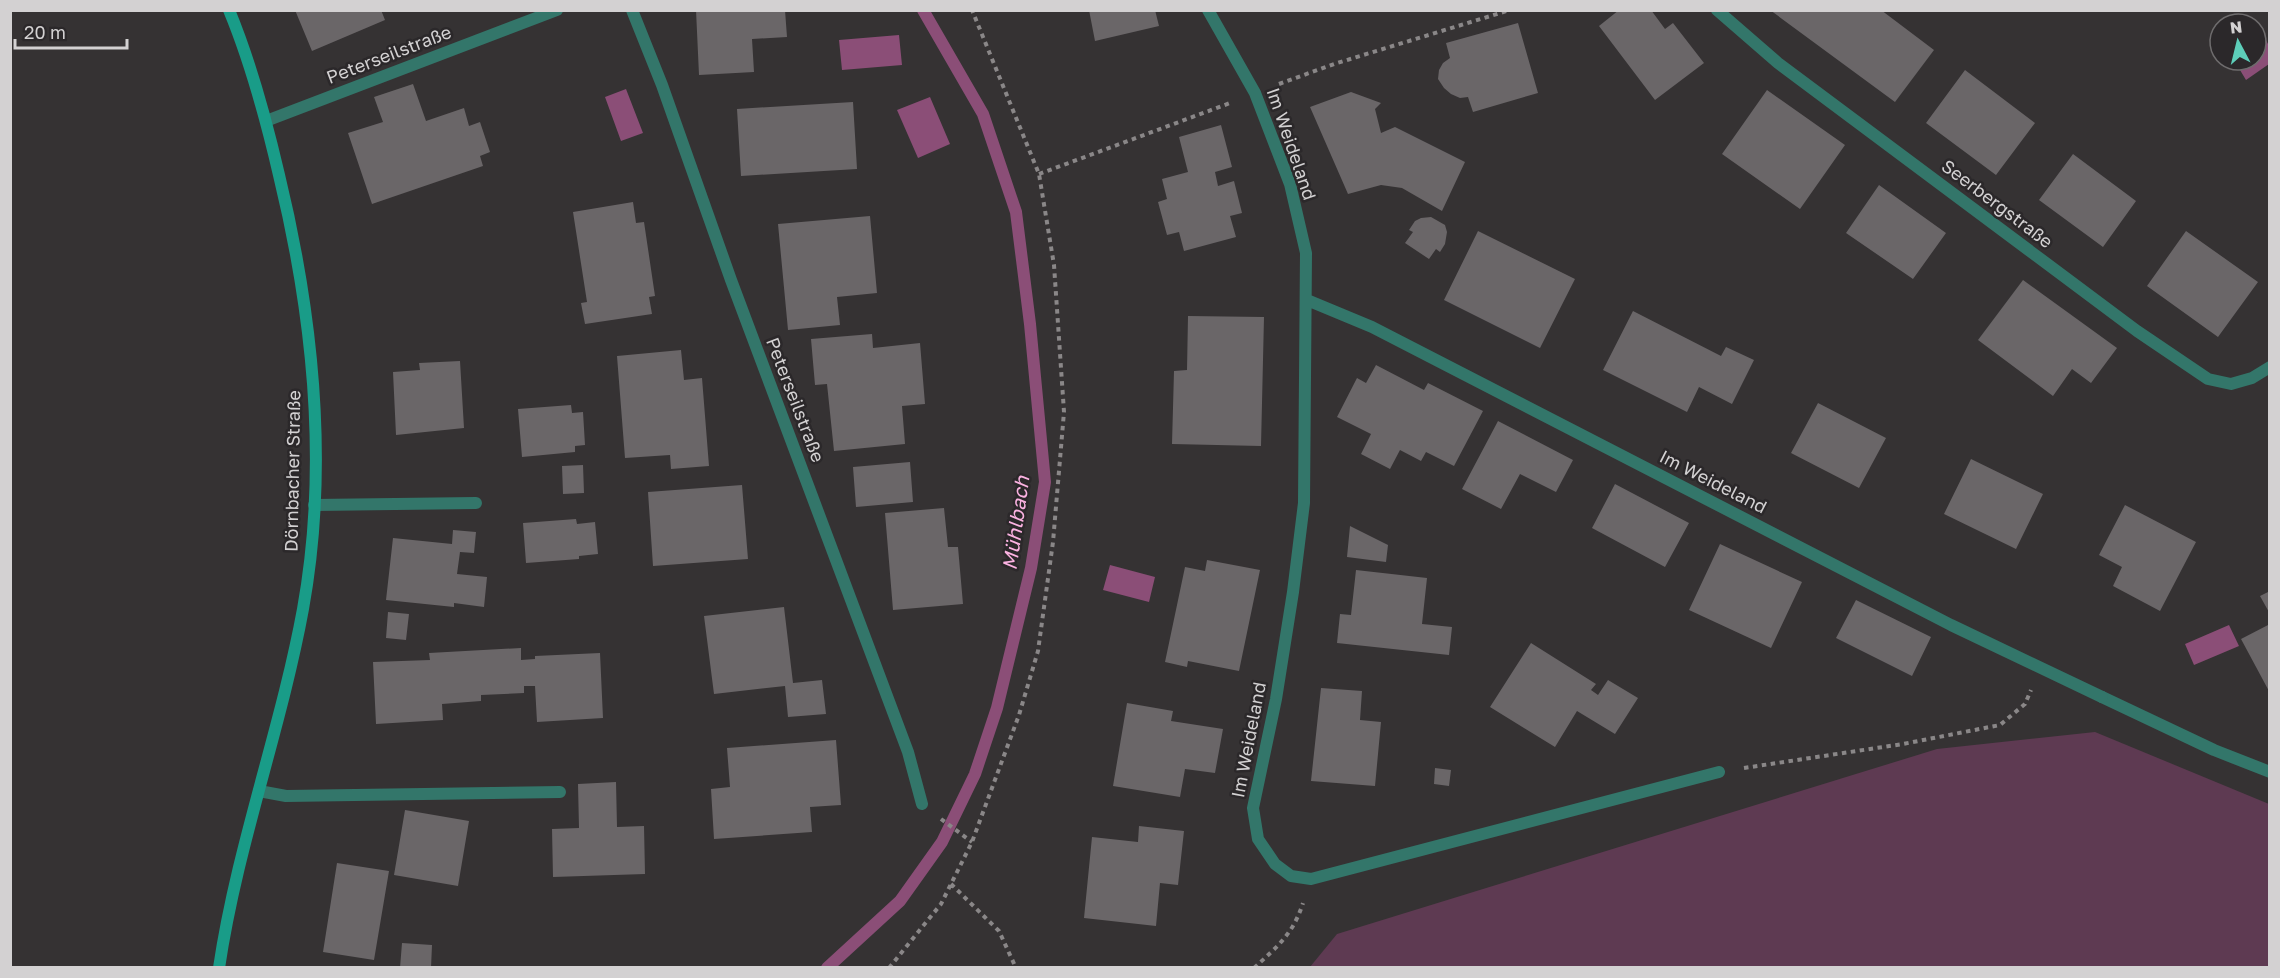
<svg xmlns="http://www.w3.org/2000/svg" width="2280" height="978" font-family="'Golos Text',sans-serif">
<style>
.green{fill:#5e3a52}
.water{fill:#8b4e77}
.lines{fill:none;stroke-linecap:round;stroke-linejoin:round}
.stream{stroke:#8b4e77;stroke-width:12}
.building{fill:#6a6668}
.path{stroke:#8a8788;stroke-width:4;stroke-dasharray:4.5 4.5;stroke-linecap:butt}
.lane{stroke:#33766a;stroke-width:12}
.street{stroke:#33766a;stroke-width:12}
.secondary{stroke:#199c88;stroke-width:12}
.labels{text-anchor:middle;stroke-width:5;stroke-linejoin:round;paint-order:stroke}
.street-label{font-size:18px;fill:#d3d1d2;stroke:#2b282a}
.water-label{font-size:20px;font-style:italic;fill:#fbb2e1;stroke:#2b282a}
</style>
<rect width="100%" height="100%" fill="#353233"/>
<path class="green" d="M2095 732 2269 804V967H1310L1337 934 1937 749Z"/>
<path class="water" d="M899 35 902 65 842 70 839 40Z
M2266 40 2269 46V64L2246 80 2234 60H2256V46Z
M626 89 643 133 621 141 605 97Z
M930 97 950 144 918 158 897 110Z
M1110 565 1155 577 1149 602 1103 590Z
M2229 625 2239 646 2194 665 2185 644Z"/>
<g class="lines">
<path class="stream" d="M827 968 900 901 942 842 975 774 997 708 1031 568 1045 482 1030 324 1016 212 983 114 923 10"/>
</g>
<path class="building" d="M295 10H381L385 20 312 51Z
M696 10H785L787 37 752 39 754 72 699 75Z
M1089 10H1155L1159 26 1095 41Z
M1619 10H1651L1665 29 1673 23 1704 63 1655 100 1599 26Z
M1770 10H1881L1934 50 1895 102Z
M1518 23 1538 93 1473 112 1468 97 1460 98 1451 94 1444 88 1438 79 1439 70 1443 63 1450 58 1446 43Z
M1965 70 2035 123 1996 175 1926 123Z
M413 84 426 121 464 108 469 126 480 122 490 152 480 156 483 166 372 204 348 133 383 122 374 97Z
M1767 90 1845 145 1800 209 1722 154Z
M1351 92 1381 103 1375 109 1381 133 1395 127 1465 162 1442 211 1402 188 1381 185 1348 194 1310 107Z
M853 102 857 169 741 176 737 109Z
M1221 125 1232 167 1215 172 1218 186 1234 181 1242 213 1230 216 1236 237 1184 251 1179 232 1167 235 1158 202 1167 199 1162 179 1188 172 1179 137Z
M2073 154 2136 201 2103 247 2039 200Z
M1879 185 1946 233 1913 279 1846 233Z
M633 202 636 223 644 222 655 296 649 297 652 314 585 324 581 303 587 302 573 212Z
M870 216 877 293 837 297 840 325 788 330 778 224Z
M1431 217 1445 225 1447 232 1445 244 1440 252 1436 249 1429 259 1405 243 1413 232 1409 230 1415 221 1421 218Z
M1478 231 1575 279 1540 348 1444 300Z
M2186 231 2258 282 2218 337 2147 286Z
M2023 280 2117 348 2091 383 2072 369 2053 396 1978 340Z
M1633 311 1721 356 1726 347 1754 360 1732 404 1699 387 1687 412 1603 370Z
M1188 316 1264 317 1261 446 1172 444 1174 371 1187 370Z
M872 334 873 348 920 343 925 404 902 406 905 444 834 451 827 384 815 385 811 339Z
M681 350 684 380 702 378 709 466 671 469 670 455 625 458 617 356Z
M460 361 464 428 396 435 393 372 420 370 419 363Z
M1376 365 1424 390 1428 383 1483 411 1454 466 1426 452 1421 461 1400 450 1390 469 1361 454 1371 434 1337 417 1357 378 1366 383Z
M1818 403 1886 438 1859 488 1791 453Z
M571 405 572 413 583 412 585 445 575 446V452L522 457 518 409Z
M1498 421 1573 460 1556 492 1520 474 1501 509 1462 489Z
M1971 459 2043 494 2016 549 1944 514Z
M910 462 913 502 856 507 853 467Z
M583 465 584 493 563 494 562 466Z
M1615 484 1689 523 1665 567 1592 528Z
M742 485 748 559 653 566 648 492Z
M2125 505 2196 542 2160 611 2113 586 2122 567 2099 555Z
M944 508 948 547H958L963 604 893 610 885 513Z
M576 519 577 524 595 522 598 554 579 556V559L526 563 523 523Z
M1350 526 1388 545 1386 562 1347 557Z
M453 530 476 532 474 553 460 552 457 574 487 577 484 607 454 603V607L386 600 393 538 452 544Z
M1720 544 1802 582 1771 648 1689 610Z
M1207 560 1260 570 1239 671 1188 661 1187 667 1165 662 1185 567 1205 571Z
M1356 570 1427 578 1422 624 1452 627 1449 655 1337 643 1340 614 1351 615Z
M2270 591V614L2260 596Z
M1856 600 1931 637 1912 676 1836 638Z
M784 607 793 683 822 680 826 714 788 717 785 686 714 694 704 616Z
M388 612 409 614 406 640 386 638Z
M2270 624V693L2241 639Z
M1531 643 1596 684 1591 690 1598 695 1608 680 1638 698 1615 734 1577 711 1555 747 1490 707Z
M521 648V660L535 659V656L600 653 603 718 537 722 535 686H524V693L481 695V701L442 704 443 720 376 724 373 662 430 660 429 653Z
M1321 688 1362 691 1360 720 1381 722 1375 786 1311 781Z
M1127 703 1173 711 1171 721 1223 729 1215 773 1185 769 1180 797 1113 786Z
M836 740 841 805 810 807 812 832 714 839 711 789 730 787 727 748Z
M1435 768 1451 770 1449 786 1434 784Z
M616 782 617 827 644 826 645 874 553 877 552 829 579 828 578 784Z
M405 810 469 821 458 886 394 875Z
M1139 826 1184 831 1178 885 1160 883 1156 926 1084 918 1092 837 1138 842Z
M337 863 389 871 374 960 323 952Z
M402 943 432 945 431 968H400Z"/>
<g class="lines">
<path class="path" d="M1279 84 1334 64 1510 10
M1039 174 1230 103
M1744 768 1903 744 2000 725 2025 704 2031 690
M941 819 972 842
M951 884 999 931 1016 968
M889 968 941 904 972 842 1019 715 1038 651 1053 542 1064 412 1054 265 1039 174 972 10
M1254 968C1278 946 1293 934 1303 903"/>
<path class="lane" d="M314 505 476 503
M2102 697 2214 750 2270 772"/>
<path class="street" d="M632 10 662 85 731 280 908 752 922 804
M1208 10 1255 93 1290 184 1306 253 1304 503 1293 592 1276 699 1253 808 1258 839 1275 864 1291 876 1311 879 1719 772
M1717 10 1778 63 2137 331 2208 379 2231 384 2252 378 2270 367
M266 121 557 10
M1307 300 1372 327 1951 625 2102 697
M259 791 286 796 560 792"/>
<path class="secondary" d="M219 968C237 846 281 729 303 609 329 465 313 315 279 175 266 119 251 63 229 10"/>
</g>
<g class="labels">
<g class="street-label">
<text transform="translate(389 55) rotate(-21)" y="6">Peterseilstraße</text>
<text transform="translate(1291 144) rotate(71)" y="6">Im Weideland</text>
<text transform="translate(1997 204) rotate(37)" y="6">Seerbergstraße</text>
<text transform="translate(795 400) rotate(69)" y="6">Peterseilstraße</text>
<text transform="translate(293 471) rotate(-89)" y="6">Dörnbacher Straße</text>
<text transform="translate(1713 482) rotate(27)" y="6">Im Weideland</text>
<text transform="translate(1249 740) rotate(-79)" y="6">Im Weideland</text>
</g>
<g class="water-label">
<text transform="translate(1016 523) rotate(-82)" y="7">Mühlbach</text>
</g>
</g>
<rect width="2280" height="978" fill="none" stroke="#d3d1d2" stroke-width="24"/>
<g transform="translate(2238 42) rotate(353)"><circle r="28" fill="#2b282a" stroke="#6e6c6d" stroke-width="1.5"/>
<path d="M0-4.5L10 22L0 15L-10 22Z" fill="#5dceb9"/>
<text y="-9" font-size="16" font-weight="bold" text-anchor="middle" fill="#d3d1d2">N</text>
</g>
<path d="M15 39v9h112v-9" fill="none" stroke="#d3d1d2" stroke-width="3"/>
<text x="24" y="39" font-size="18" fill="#d3d1d2" stroke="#2b282a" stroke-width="4.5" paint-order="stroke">20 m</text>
</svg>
